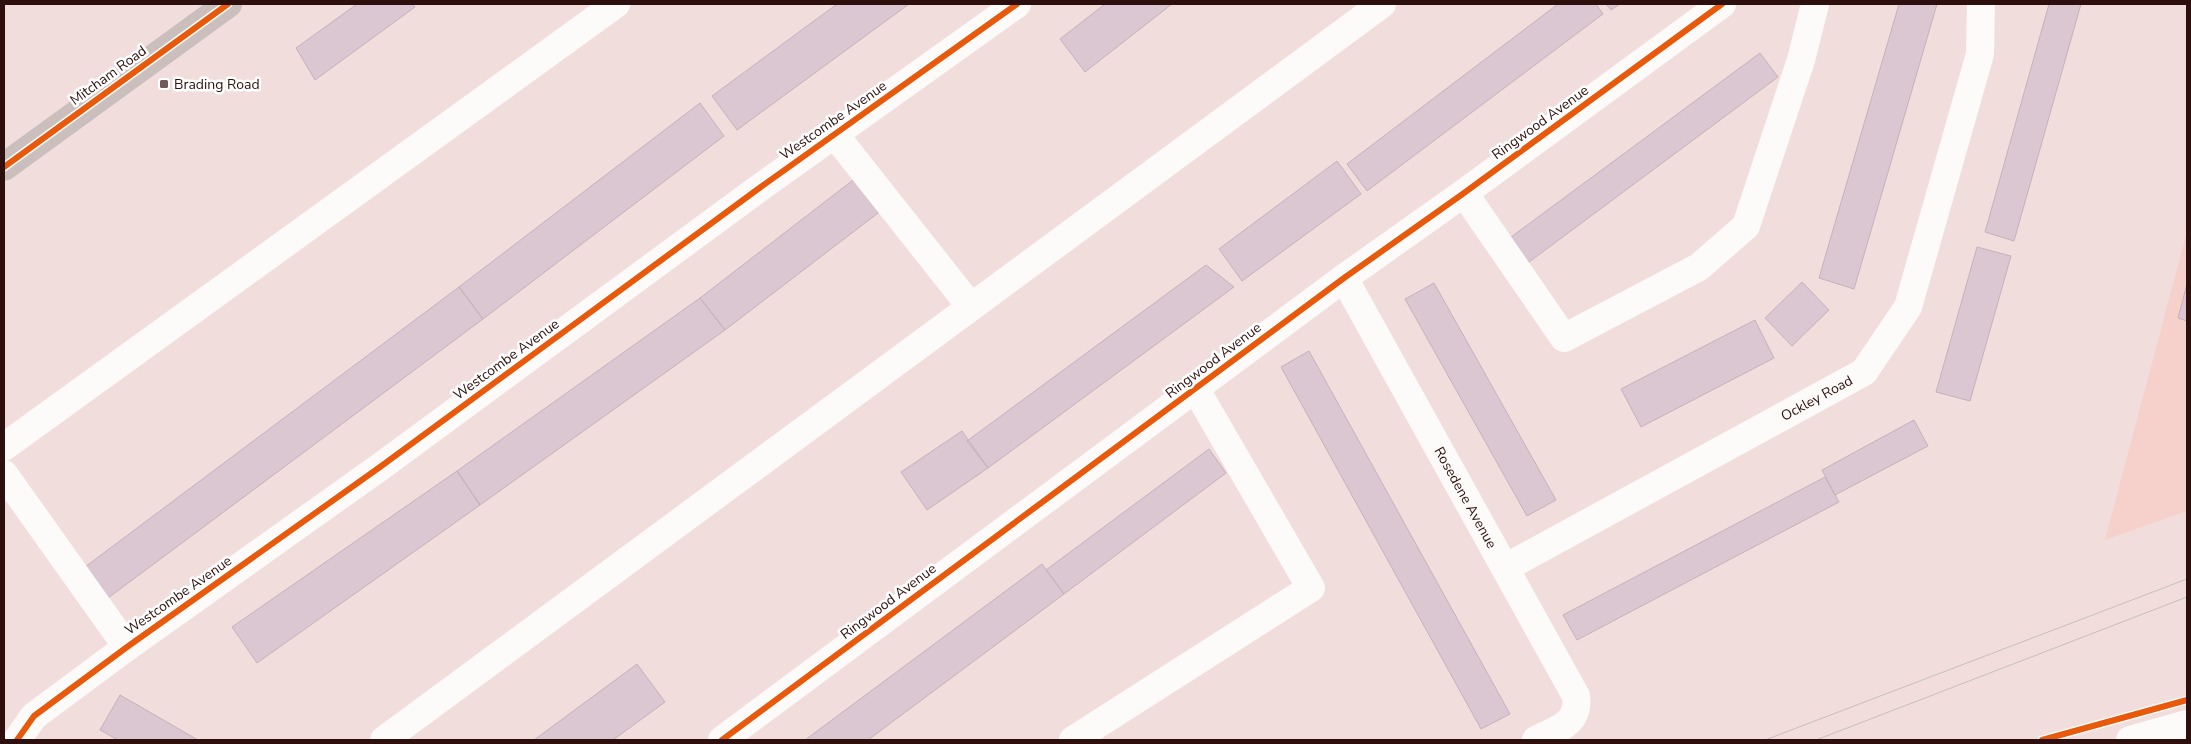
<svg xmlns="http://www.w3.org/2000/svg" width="2191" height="744" font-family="'Nunito Sans',sans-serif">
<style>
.built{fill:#f6d0cb}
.building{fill:#dac7d1;stroke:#c4b1ba}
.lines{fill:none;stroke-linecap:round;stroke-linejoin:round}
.minor{stroke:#fdfafa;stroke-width:28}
.major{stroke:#cbbfbd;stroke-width:28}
.tram{stroke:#c6c0bf;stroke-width:1}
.cycleway-casing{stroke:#fff;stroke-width:9}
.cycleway{stroke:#e8590c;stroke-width:6}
.poi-dot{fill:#725856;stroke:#fff;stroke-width:2}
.labels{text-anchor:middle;stroke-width:5;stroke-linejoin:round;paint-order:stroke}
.street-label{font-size:14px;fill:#2d100e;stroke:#fff}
.poi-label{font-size:14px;fill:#2d100e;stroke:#fff;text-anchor:start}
</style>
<rect width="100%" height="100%" fill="#f1dedc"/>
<path class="built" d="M2187 231V511L2105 540Z"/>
<path class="building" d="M357 4H412L415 7 315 80 296 48Z
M837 4H909L737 130 712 96Z
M1105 4H1172L1085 72 1060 39Z
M1558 4H1596L1603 14 1367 191 1347 164Z
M1606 4H1620L1611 10Z
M1899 4H1937L1854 289 1819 278Z
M2049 4H2081L2014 241 1985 232Z
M1760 53 1778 77 1521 268 1503 243Z
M700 103 724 136 483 319 459 287Z
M1337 161 1361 194 1242 281 1219 249Z
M857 177 882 210 725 330 700 298Z
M1977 247 2011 256 1970 401 1936 392Z
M1206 265 1234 287 988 468 967 441Z
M1802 282 1829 310 1792 346 1765 318Z
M1434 283 1556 500 1527 516 1405 299Z
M2187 284V321L2178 318Z
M459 287 483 319 104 601 81 570Z
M700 298 725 330 480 505 457 471Z
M1755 320 1774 358 1641 427 1621 389Z
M1309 351 1510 714 1481 729 1281 367Z
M1914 420 1928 446 1835 495 1822 470Z
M962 431 988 468 927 510 901 472Z
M1209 449 1226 473 1064 594 1046 570Z
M457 471 480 505 257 663 232 627Z
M1825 477 1839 502 1577 640 1563 615Z
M1042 564 1064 594 868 740H805Z
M637 664 665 702 613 740H534Z
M120 695 198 740H118L100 730Z"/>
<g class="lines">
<g class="minor">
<path d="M835 135 971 307"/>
<path d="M1464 193 1564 338 1699 267 1746 226 1801 60 1815 4"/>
<path id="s1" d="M1344 278 1576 696C1580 724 1557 729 1536 740"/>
<path d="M4 447 616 4"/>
<path d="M4 474 127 647"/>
<path id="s2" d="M1505 568 1864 372 1908 307 1980 54 1981 4"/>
<path d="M17 740 34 716 127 647 380 467 758 189 1017 4"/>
<path d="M384 740 1382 4"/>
<path d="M722 740 1344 278 1464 193 1722 4"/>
<path d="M1073 740 1311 588 1195 388"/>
<path d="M2130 740 2187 724"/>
</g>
<path class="major" d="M4 167 228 4"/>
<path class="tram" d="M1765 740 2187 579
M1816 740 2187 597"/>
<defs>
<path id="cycleway" d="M4 167 228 4
M17 740 34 716 127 647 380 467 758 189 1017 4
M722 740 1344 278 1464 193 1722 4
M2042 740 2187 700"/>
</defs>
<use href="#cycleway" class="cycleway-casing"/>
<use href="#cycleway" class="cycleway"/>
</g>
<rect class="poi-dot" x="159" y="79" width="10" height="10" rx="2.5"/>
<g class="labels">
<g class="street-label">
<text transform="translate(108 75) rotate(-36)" y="5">Mitcham Road</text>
<text transform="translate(833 120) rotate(-35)" y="5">Westcombe Avenue</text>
<text transform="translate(1540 122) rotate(-36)" y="5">Ringwood Avenue</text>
<text transform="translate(506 359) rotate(-36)" y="5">Westcombe Avenue</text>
<text transform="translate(1213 360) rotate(-37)" y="5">Ringwood Avenue</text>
<text dy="5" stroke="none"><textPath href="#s2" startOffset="355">Ockley Road</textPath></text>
<text dy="5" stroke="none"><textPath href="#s1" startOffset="251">Rosedene Avenue</textPath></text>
<text transform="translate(178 595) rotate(-35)" y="5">Westcombe Avenue</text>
<text transform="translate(888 601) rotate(-37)" y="5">Ringwood Avenue</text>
</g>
<g class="poi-label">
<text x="174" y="89">Brading Road</text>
</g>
</g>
<rect width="2191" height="744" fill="none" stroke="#2d100e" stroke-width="10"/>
</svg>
